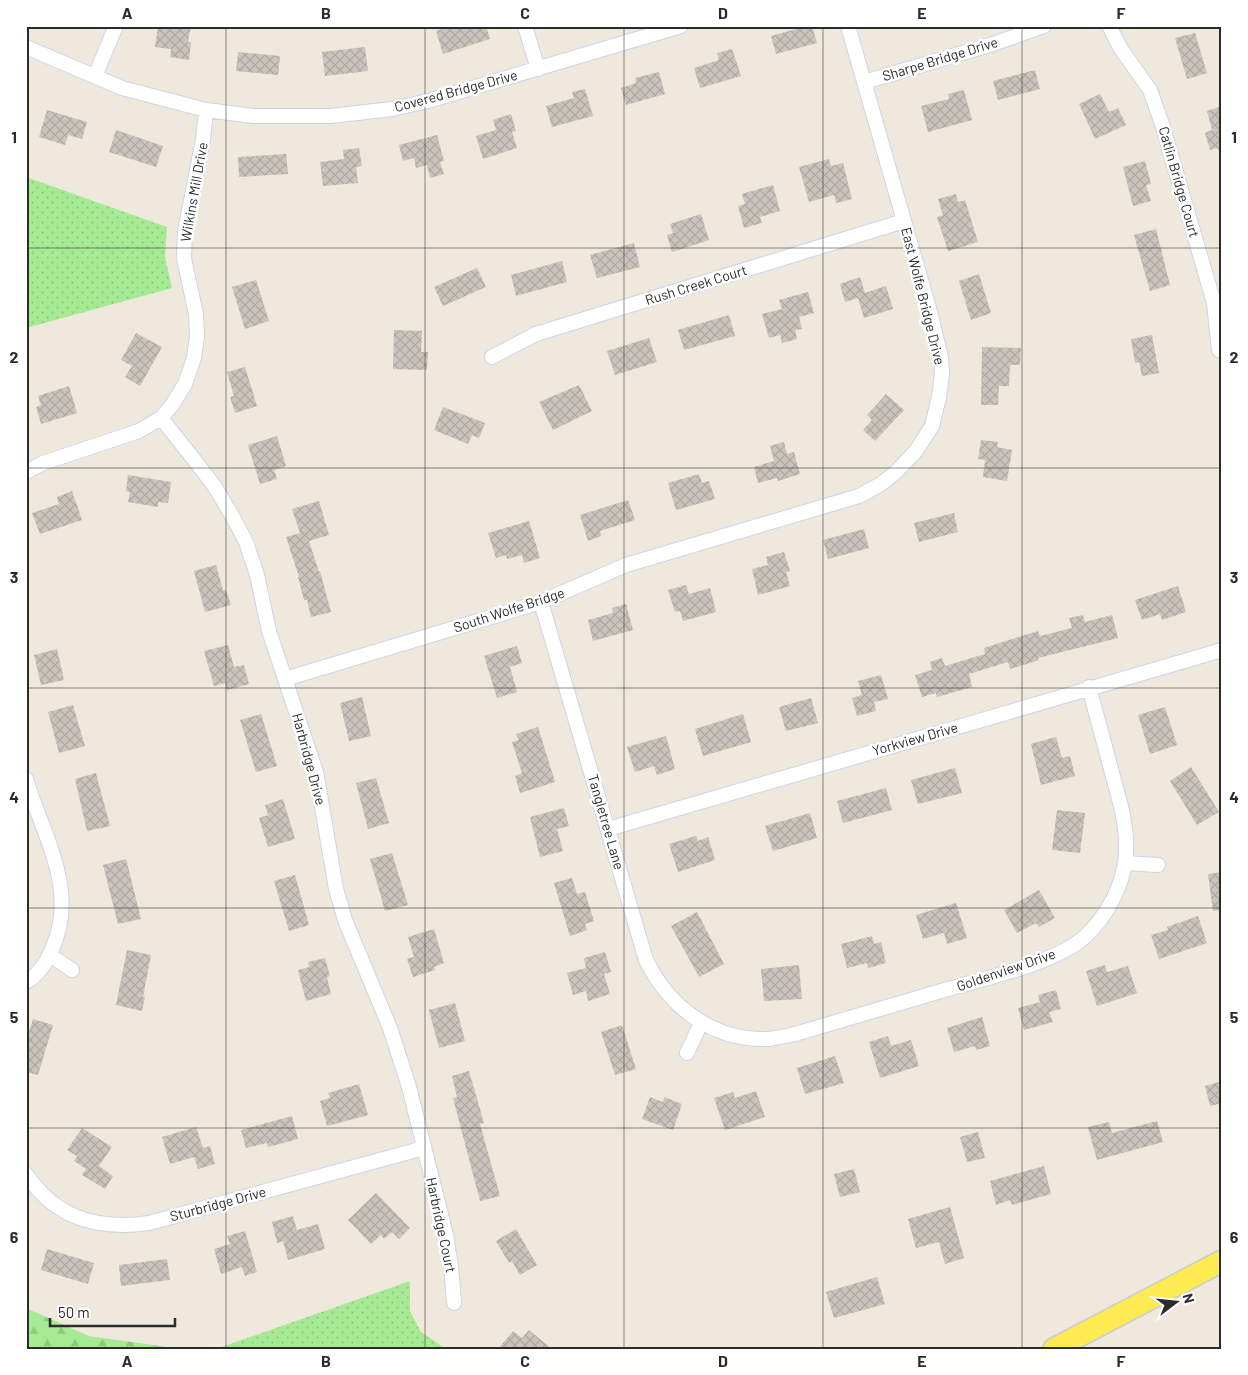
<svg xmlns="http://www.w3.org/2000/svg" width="1248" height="1375" font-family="Barlow,sans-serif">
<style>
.green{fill:url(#green-dots)}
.forest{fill:url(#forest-firs)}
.building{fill:url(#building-cross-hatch)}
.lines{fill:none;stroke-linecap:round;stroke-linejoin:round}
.street-casing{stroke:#d1d2e5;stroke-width:16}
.primary-casing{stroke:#ccc;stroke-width:24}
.street{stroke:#fff;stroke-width:14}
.primary{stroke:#feea51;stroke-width:21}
.grid{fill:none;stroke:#2b2b2b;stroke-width:1;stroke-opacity:0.55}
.labels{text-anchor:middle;stroke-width:5;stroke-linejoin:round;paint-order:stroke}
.street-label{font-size:14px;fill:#2b2b2b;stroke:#fff}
.neatline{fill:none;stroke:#2b2b2b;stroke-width:2}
.grid-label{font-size:16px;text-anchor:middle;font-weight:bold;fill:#2b2b2b}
</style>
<defs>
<pattern id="green-dots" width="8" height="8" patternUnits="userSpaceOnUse" patternTransform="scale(1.25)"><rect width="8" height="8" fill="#a6ea93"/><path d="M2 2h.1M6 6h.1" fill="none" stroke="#8fc97f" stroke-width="1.8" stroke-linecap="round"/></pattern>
<pattern id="forest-firs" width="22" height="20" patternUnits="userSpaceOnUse" patternTransform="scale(1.25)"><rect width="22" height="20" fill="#a6ea93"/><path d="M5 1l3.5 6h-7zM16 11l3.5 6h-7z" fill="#8fc97f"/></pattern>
<pattern id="building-cross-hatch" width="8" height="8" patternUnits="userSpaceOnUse" patternTransform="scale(1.25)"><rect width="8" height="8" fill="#cac5bc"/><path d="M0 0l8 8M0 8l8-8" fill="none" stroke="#aea9a2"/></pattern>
</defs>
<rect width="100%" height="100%" fill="#eee9dc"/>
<path class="green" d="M26 177 167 227 165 257 172 288 26 328Z
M410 1281V1311L421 1332 446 1349H216Z"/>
<path class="forest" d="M26 1308 89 1336 181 1349H26Z"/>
<path class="building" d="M158 26H191L188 42H191L189 60 170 57 171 49 155 47Z
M451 26H486L490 39 443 54 436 31Z
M807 26H812L817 43 776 54 771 36Z
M1195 33 1207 73 1187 79 1175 38Z
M365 47 368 71 325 76 322 52Z
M732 49 741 76 700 88 694 68 719 60 717 53Z
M238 52 280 56 278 75 236 71Z
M1035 70 1040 89 998 100 993 81Z
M659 72 665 94 626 105 621 88 636 83 635 78Z
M585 89 593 116 552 127 546 106 574 98 572 92Z
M964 90 972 120 928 132 921 106 949 99 948 94Z
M1100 94 1109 112 1118 108 1126 125 1095 139 1079 104Z
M1222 106V150H1218L1217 148 1210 150 1205 133 1212 130 1207 111Z
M47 110 87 122 82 139 68 135 65 145 39 137Z
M511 114 516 131 512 132 517 148 483 159 476 136 496 130 493 120Z
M116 130 163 146 156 167 109 152Z
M437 135 444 161 440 162 444 174 430 178 427 165 416 168 414 158 403 161 399 145Z
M359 148 362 166 356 167 358 183 323 186 320 162 344 159 343 150Z
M286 154 288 174 239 177 238 157Z
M829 159 831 166 843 163 852 199 836 203 834 195 809 202 799 167Z
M1145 161 1151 184 1146 185 1151 201 1133 206 1123 167Z
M773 185 780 211 760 217 762 223 744 228 738 206 745 204 742 194Z
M956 194 958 202 965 200 978 242 948 251 937 217 943 215 938 199Z
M701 214 709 240 672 252 667 235 673 233 670 224Z
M1156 229 1170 285 1150 291 1134 235Z
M634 243 640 267 597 278 590 255Z
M562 261 567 282 516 296 511 275Z
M477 268 486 287 443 306 434 287Z
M979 274 991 313 971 320 959 281Z
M860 277 865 293 886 286 893 309 864 318 858 298 845 302 840 284Z
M256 280 269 321 245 329 232 287Z
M808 292 814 313 799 317 802 329 795 330 797 339 782 343 780 335 769 338 762 314 782 309 779 300Z
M729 315 735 336 684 350 678 330Z
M394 330 422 331 421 352H428L427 370 393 369Z
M136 333 162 347 140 386 125 377 132 366 121 360Z
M1152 335 1159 373 1142 376 1139 362 1135 363 1131 339Z
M649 338 657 362 615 375 607 351Z
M982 347 1021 348 1020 365H1010L1009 386H999L998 405H981Z
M245 367 257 406 235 413 230 397 234 396 227 372Z
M579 385 592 411 553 430 539 402Z
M69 386 77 413 41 424 36 407 41 405 38 396Z
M886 394 904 410 875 441 863 430 872 420 867 415Z
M443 407 485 423 479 438 472 435 468 444 434 430Z
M277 436 286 466 274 470 277 479 260 484 248 445Z
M981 440 998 442 997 447 1012 450 1007 481 983 477 985 460 978 459Z
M784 442 787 454 794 452 800 474 778 481 777 478 758 483 754 467 774 461 770 446Z
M699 474 702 483 709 481 715 499 676 510 668 483Z
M128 475 171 482 168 503 158 502V507L128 502 130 492 126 491Z
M72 491 82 520 40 534 32 513 59 504 57 497Z
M628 500 635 520 600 531 601 536 588 541 580 515Z
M319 501 329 535 309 541 319 572 320 571 331 612 311 617 307 600H304L298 577H299L286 537 300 533 292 509Z
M954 513 958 532 919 542 914 523Z
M529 521 540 558 524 563 522 555 507 559 506 555 496 558 488 533Z
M864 529 869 548 828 559 823 540Z
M784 552 790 571 786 572 790 586 758 595 752 569 768 565 766 557Z
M216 565 223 590H226L231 605 205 612 194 571Z
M686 585 689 594 710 588 716 612 683 621 680 611 675 612 668 590Z
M1178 586 1186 612 1162 620 1160 614 1142 620 1135 600Z
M626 604 633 630 593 641 588 620 613 613 612 608Z
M1083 615 1085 622 1112 615 1118 638 1038 658 1039 660 1010 669 1008 662 969 674 972 687 937 697 936 693 922 697 915 675 932 670 930 662 942 658 945 666 985 654 984 648 1015 638 1038 631 1040 636 1072 628 1069 618Z
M228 645 234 667 244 665 249 684 227 690 225 683 214 686 204 651Z
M517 646 522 663 510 667 517 692 497 698 484 656Z
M57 649 64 680 41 685 34 655Z
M881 675 888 699 874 702 876 711 857 716 852 698 862 695 858 681Z
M362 697 371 736 349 741 340 703Z
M811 698 818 723 786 731 779 707Z
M73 705 85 746 59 753 48 712Z
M1165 707 1177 745 1150 754 1138 715Z
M261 714 277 766 256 772 240 720Z
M743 714 751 742 703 756 695 729Z
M538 727 555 782 520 793 515 776 522 773 512 742 519 740 516 734Z
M666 736 675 769 657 775 654 766 635 772 627 747Z
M1056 737 1062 758 1070 756 1075 776 1041 785 1031 744Z
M1191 767 1219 812 1197 825 1170 781Z
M955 768 962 793 918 804 911 780Z
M96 773 110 826 87 831 75 779Z
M376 778 389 823 368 829 356 783Z
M886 788 892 810 843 823 837 801Z
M283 799 295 839 268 847 259 818 268 815 265 805Z
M564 808 569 826 557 829 563 851 540 857 530 817Z
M1057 810 1085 813 1080 853 1052 850Z
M810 813 817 838 773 851 765 826Z
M696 836 698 841 708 837 715 860 678 872 669 844Z
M392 853 408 905 385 911 370 859Z
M126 859 141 919 118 924 103 865Z
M1222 872V910L1213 911 1208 874Z
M295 875 309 925 289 931 274 881Z
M572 878 577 894 585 892 594 921 585 924 587 930 570 936 554 883Z
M1039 890 1055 918 1039 927 1036 923 1017 933 1004 910Z
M956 903 967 938 947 944 944 933 923 939 916 915Z
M697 912 724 964 699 977 671 926Z
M1198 916 1207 943 1159 959 1151 935 1168 930 1167 927Z
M434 929 444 963 434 967 435 970 413 977 407 959 414 957 408 937Z
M872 936 874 944 881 942 886 963 868 968 867 963 847 968 841 944Z
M127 950 151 955 143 997H145L142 1011 116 1005Z
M605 952 611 972 604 974 610 994 588 1001 586 991 573 995 567 973 586 968 584 958Z
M325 958 330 976 327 977 331 994 306 1001 298 970 309 967 308 962Z
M799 965 802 999 764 1001 761 969Z
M1105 965 1107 972 1128 966 1137 993 1097 1006 1086 971Z
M1056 990 1061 1009 1049 1012 1053 1022 1024 1030 1018 1008 1040 1002 1038 995Z
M455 1003 465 1041 439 1048 429 1010Z
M982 1017 990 1046 976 1050 975 1046 954 1052 947 1028Z
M33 1019 53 1025 38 1075 26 1072V1041Z
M622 1025 636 1069 615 1075 601 1032Z
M888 1036 891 1046 911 1040 919 1066 880 1078 869 1042Z
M835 1056 844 1083 805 1094 797 1068Z
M469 1071 484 1123 480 1124 500 1196 480 1201 453 1098 457 1097 452 1076Z
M1222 1081V1103L1210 1106 1205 1086Z
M359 1084 368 1115 327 1126 320 1101 330 1098 328 1093Z
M756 1091 765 1117 725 1130 714 1098 733 1092 735 1098Z
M650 1097 663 1102 664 1097 682 1104 673 1130 642 1119Z
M292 1116 298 1139 268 1147 267 1143 246 1148 241 1130Z
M1157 1121 1163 1142 1097 1160 1088 1127 1109 1122 1112 1133Z
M196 1127 203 1148 210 1146 215 1164 198 1169 194 1157 170 1164 162 1137Z
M82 1128 112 1147 99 1166 113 1176 105 1189 82 1175 86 1169 74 1161 77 1156 67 1150Z
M978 1132 985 1158 967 1162 960 1137Z
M1044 1166 1051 1194 1012 1205 1010 1200 996 1205 990 1181Z
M854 1169 860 1192 840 1197 834 1174Z
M376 1193 410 1228 399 1239 392 1232 384 1239 381 1235 371 1244 348 1220Z
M950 1207 964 1258 945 1264 939 1242 916 1248 908 1219Z
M293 1216 297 1230 318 1224 325 1249 288 1260 283 1241 277 1243 272 1222Z
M516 1229 537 1265 520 1275 512 1261 509 1263 496 1241Z
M245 1231 257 1272 245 1276 242 1267 221 1274 214 1249 230 1244 227 1236Z
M47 1249 94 1263 88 1284 41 1270Z
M167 1259 170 1280 121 1286 119 1265Z
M877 1277 885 1304 834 1318 826 1292Z
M529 1330 552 1349H498L513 1331 522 1338Z"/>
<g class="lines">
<defs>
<path id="street" d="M525 26 538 69
M1109 26 1121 49 1150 90 1162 124 1214 303 1219 350
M26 47 122 88 206 110 253 116H331L392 109 428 101 681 26
M95 76 116 26
M864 82 993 44 1044 26
M492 357 536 334 904 221
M161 418 196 462 215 487 234 519 246 542 257 575 269 631 316 772 336 889 345 920 390 1028 409 1087 446 1235 451 1266 454 1303
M26 472 43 463 139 431 161 418 172 405 185 384 194 358 197 336 196 314 184 259 185 231 203 140 206 110
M541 602 646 960C669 1007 713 1041 768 1039 777 1038 786 1036 795 1034 846 1019 897 1004 948 989 986 978 1041 966 1074 945 1100 928 1120 894 1125 863 1128 845 1125 827 1122 810L1089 687
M285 679 541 602 626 565 859 496 881 484 896 472 916 451 932 426 939 397 942 374 941 357 929 308 848 26
M26 779C43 836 79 890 52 949 47 962 38 975 26 982
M608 829 1222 650
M1125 863 1158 865
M50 955 72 970
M687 1053 701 1023
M26 1174C56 1219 98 1230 149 1223L424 1148"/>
<path id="primary" d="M1054 1349 1222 1261"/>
</defs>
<use href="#street" class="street-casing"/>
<use href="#primary" class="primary-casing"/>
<use href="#street" class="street"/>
<use href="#primary" class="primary"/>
</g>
<path class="grid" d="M226 26V1349M425 26V1349M624 26V1349M823 26V1349M1022 26V1349M26 248H1222M26 468H1222M26 688H1222M26 908H1222M26 1128H1222"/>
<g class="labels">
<g class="street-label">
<text transform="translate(940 59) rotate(-17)" y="5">Sharpe Bridge Drive</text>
<text transform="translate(456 91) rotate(-15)" y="5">Covered Bridge Drive</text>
<text transform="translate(1179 182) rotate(74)" y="5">Catlin Bridge Court</text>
<text transform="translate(194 192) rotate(-80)" y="5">Wilkins Mill Drive</text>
<text transform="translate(696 285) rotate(-17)" y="5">Rush Creek Court</text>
<text transform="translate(923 296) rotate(76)" y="5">East Wolfe Bridge Drive</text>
<text transform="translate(509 610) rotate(-18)" y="5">South Wolfe Bridge</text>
<text transform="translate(915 739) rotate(-16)" y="5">Yorkview Drive</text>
<text transform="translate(309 759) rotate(75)" y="5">Harbridge Drive</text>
<text transform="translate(606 822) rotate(74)" y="5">Tangletree Lane</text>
<text transform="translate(1006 970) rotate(-19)" y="5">Goldenview Drive</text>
<text transform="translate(218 1204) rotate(-15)" y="5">Sturbridge Drive</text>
<text transform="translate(441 1225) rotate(78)" y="5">Harbridge Court</text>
</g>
</g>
<rect width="1248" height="1375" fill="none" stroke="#ffffff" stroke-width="55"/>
<g transform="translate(1176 1302) rotate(74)" stroke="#ffffff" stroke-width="4" paint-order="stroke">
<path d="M0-4L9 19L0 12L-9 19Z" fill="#2b2b2b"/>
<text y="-8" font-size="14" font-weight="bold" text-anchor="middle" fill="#2b2b2b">N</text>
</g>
<path d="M50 1318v8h125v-8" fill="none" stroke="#2b2b2b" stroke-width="2.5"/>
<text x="58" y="1318" font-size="15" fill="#2b2b2b" stroke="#ffffff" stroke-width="4" paint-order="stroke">50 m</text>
<rect x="28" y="28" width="1192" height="1320" class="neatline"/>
<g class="grid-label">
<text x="127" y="19">A</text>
<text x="326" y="19">B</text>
<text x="525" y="19">C</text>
<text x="723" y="19">D</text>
<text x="922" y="19">E</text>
<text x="1121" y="19">F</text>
<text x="14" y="143">1</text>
<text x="1234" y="143">1</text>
<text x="14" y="363">2</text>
<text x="1234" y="363">2</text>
<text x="14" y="583">3</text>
<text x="1234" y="583">3</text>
<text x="14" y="803">4</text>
<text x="1234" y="803">4</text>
<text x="14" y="1023">5</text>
<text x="1234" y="1023">5</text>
<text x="14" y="1243">6</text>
<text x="1234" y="1243">6</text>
<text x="127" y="1367">A</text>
<text x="326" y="1367">B</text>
<text x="525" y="1367">C</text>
<text x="723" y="1367">D</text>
<text x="922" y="1367">E</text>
<text x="1121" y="1367">F</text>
</g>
</svg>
